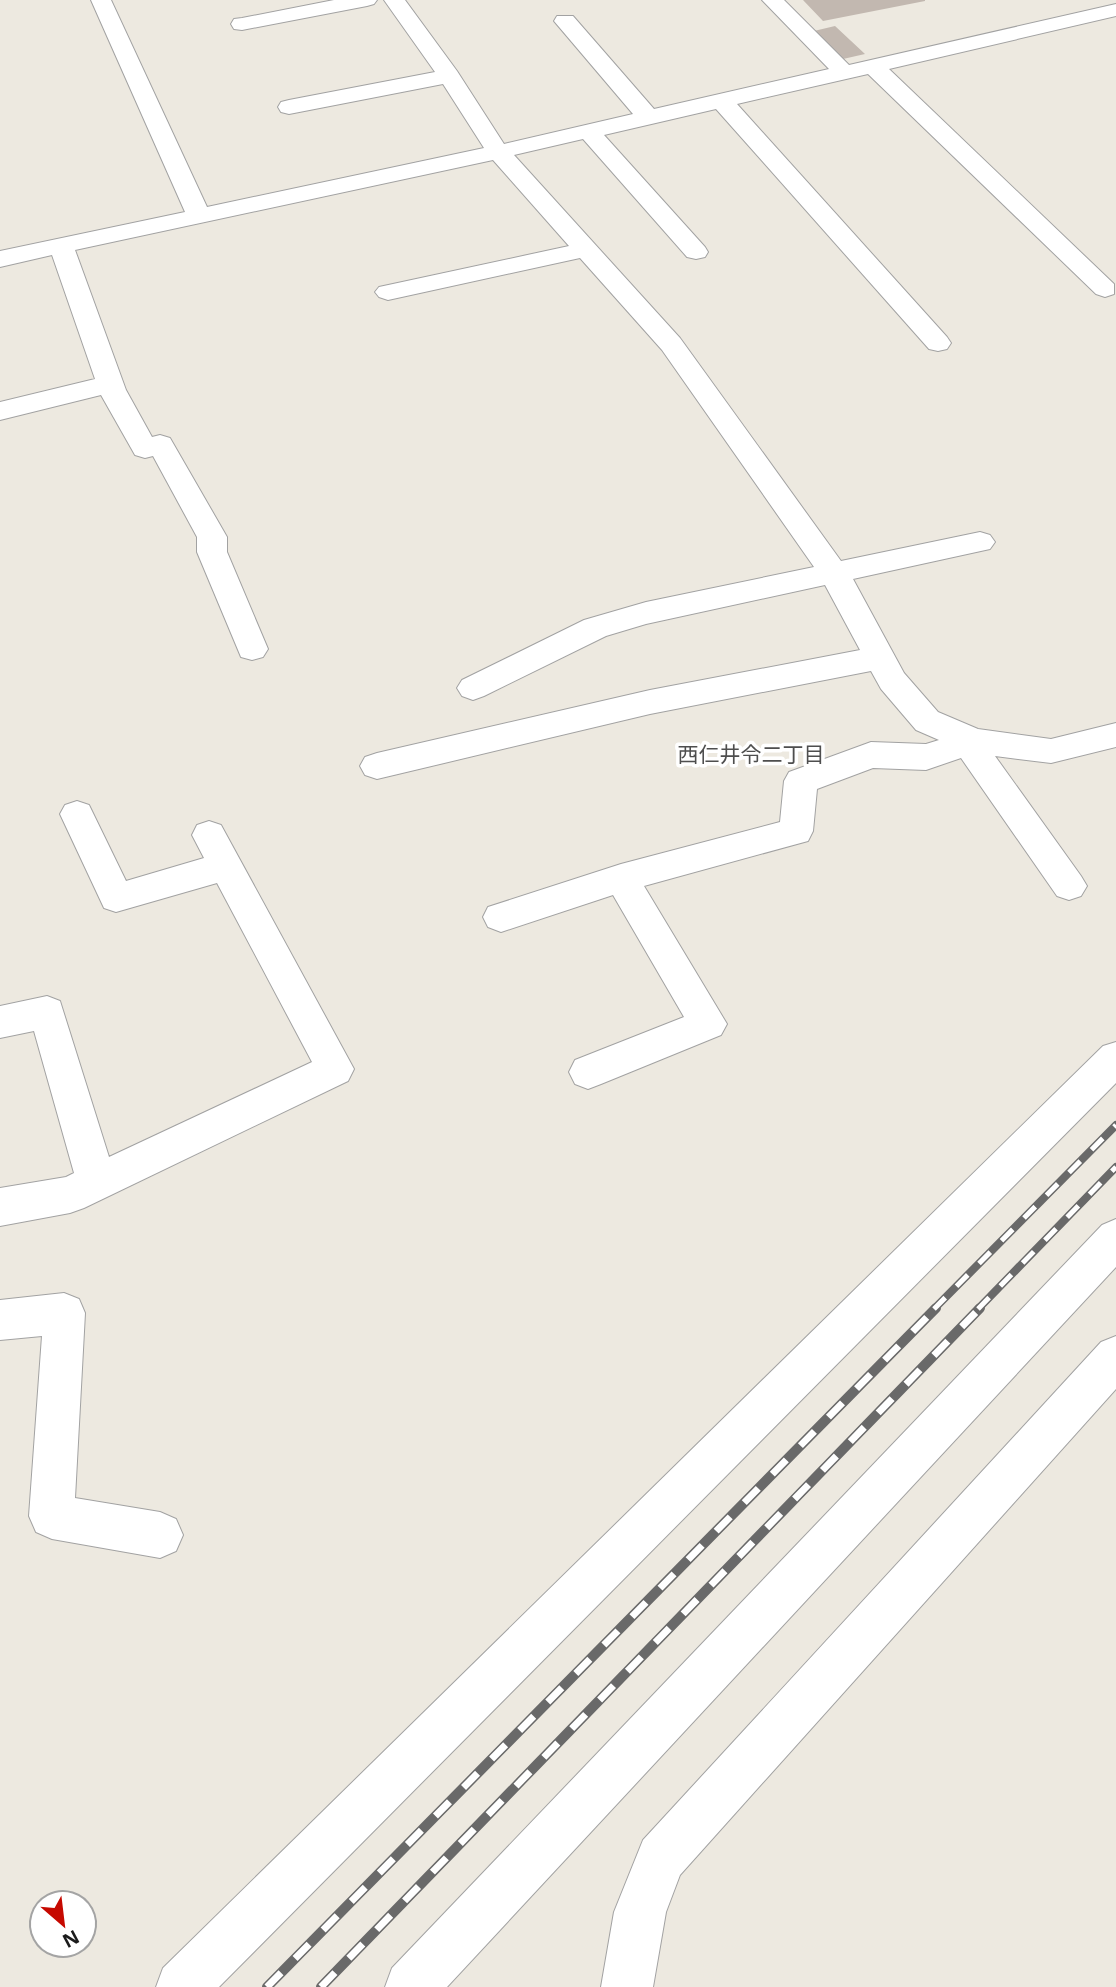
<svg xmlns="http://www.w3.org/2000/svg" width="1116" height="1987" font-family="'Noto Sans','Noto Sans JP',sans-serif">
<style>
.building{fill:#c2b8b0}
.lines{fill:none;stroke-linecap:round;stroke-linejoin:round}
.street-casing{stroke:#a2a2a2;stroke-width:2}
.street{fill:#fff;fill-rule:evenodd}
.rail-far1-casing{stroke:#696969;stroke-width:8}
.rail-casing{stroke:#696969;stroke-width:10}
.rail-far1{stroke:#fff;stroke-width:5;stroke-dasharray:16;stroke-linecap:butt}
.rail{stroke:#fff;stroke-width:7;stroke-dasharray:20;stroke-linecap:butt}
.labels{text-anchor:middle;stroke-width:7;stroke-linejoin:round;paint-order:stroke}
.neighbourhood-label{font-size:21px;fill:#4e4e4e;stroke:#fff}
</style>
<rect width="100%" height="100%" fill="#ede9e0"/>
<path class="building" d="M803 0H925V1L823 21Z
M835 26 865 54 843 59 814 31Z"/>
<g class="lines">
<defs>
<path id="street" d="M91 0H111L207 207 484 148 443 84 289 114 281 112 278 107 281 102 289 100 435 72 384 0H405L457 71 504 144 633 114 554 21 557 16H573L654 109 829 69 762 0H784L849 65 1116 4V16L889 69 1114 284V294L1105 297 1096 294 868 74 737 104 947 337 951 343 947 349 938 351 929 349 716 109 604 135 705 247 708 252 705 257 696 259 687 257 583 139 514 155 680 338 841 561 980 532 990 535 995 542 990 549 853 579 904 673 938 712 978 729 1051 739 1116 723V747L1051 763 995 756 1081 876 1087 886 1081 896 1069 900 1057 896 961 758 926 770 873 768 817 789 813 831 808 841 644 886 727 1024 721 1035 601 1084 588 1089 575 1084 569 1072 575 1060 684 1017 613 895 501 932 488 927 483 917 488 907 621 864 780 822 784 781 789 772 871 742 926 744 939 740 916 730 881 689 871 671 650 714 377 779 365 775 360 766 365 757 377 753 650 690 860 650 825 585 646 624 606 636 484 696 473 700 462 696 457 688 462 680 584 620 646 602 814 567 662 350 580 258 388 300 379 297 375 292 379 287 569 246 493 160 75 250 126 390 152 437 160 435 170 438 227 537V552L268 649 263 657 252 660 241 657 197 552V537L153 456 145 458 135 455 101 395 0 420V402L95 379 52 255 0 267V251L185 212Z
M334 0H377L374 4 367 6 242 30 234 29 231 24 234 19 242 18Z
M77 801 89 805 126 881 204 858 192 835 197 825 209 821 221 825 354 1069 348 1081 84 1208 70 1213 0 1226V1188L66 1177 74 1173 34 1031 0 1038V1006L47 996 60 1001 109 1157 312 1062 217 883 116 912 104 908 60 814 65 805Z
M1116 1042V1083L219 1987H156L163 1968 1103 1046Z
M1116 1219V1267L447 1987H385L392 1968 1102 1225Z
M64 1293 79 1299 85 1313 75 1498 160 1512 176 1519 183 1535 176 1551 160 1558 52 1539 36 1532 29 1516 42 1336 0 1340V1300Z
M1116 1336V1389L680 1875 666 1912 653 1987H601L614 1912 643 1840 1101 1342Z"/>
</defs>
<use href="#street" class="street-casing"/>
<use href="#street" class="street"/>
<defs>
<path id="rail-far1" d="M934 1309 1116 1125
M978 1309 1116 1167"/>
<path id="rail" d="M267 1987 936 1308
M321 1987 980 1308"/>
</defs>
<use href="#rail-far1" class="rail-far1-casing"/>
<use href="#rail" class="rail-casing"/>
<use href="#rail-far1" class="rail-far1"/>
<use href="#rail" class="rail"/>
</g>
<g class="labels">
<g class="neighbourhood-label">
<text x="751" y="762">西仁井令二丁目</text>
</g>
</g>
<g transform="translate(63 1924) rotate(152)"><circle r="33" fill="#ffffff" stroke="#a4a4a4" stroke-width="2"/>
<path d="M0-5L12 26L0 18L-12 26Z" fill="#c60900"/>
<text y="-10" font-size="19" font-weight="bold" text-anchor="middle" fill="#1b1b1b">N</text>
</g>
</svg>
